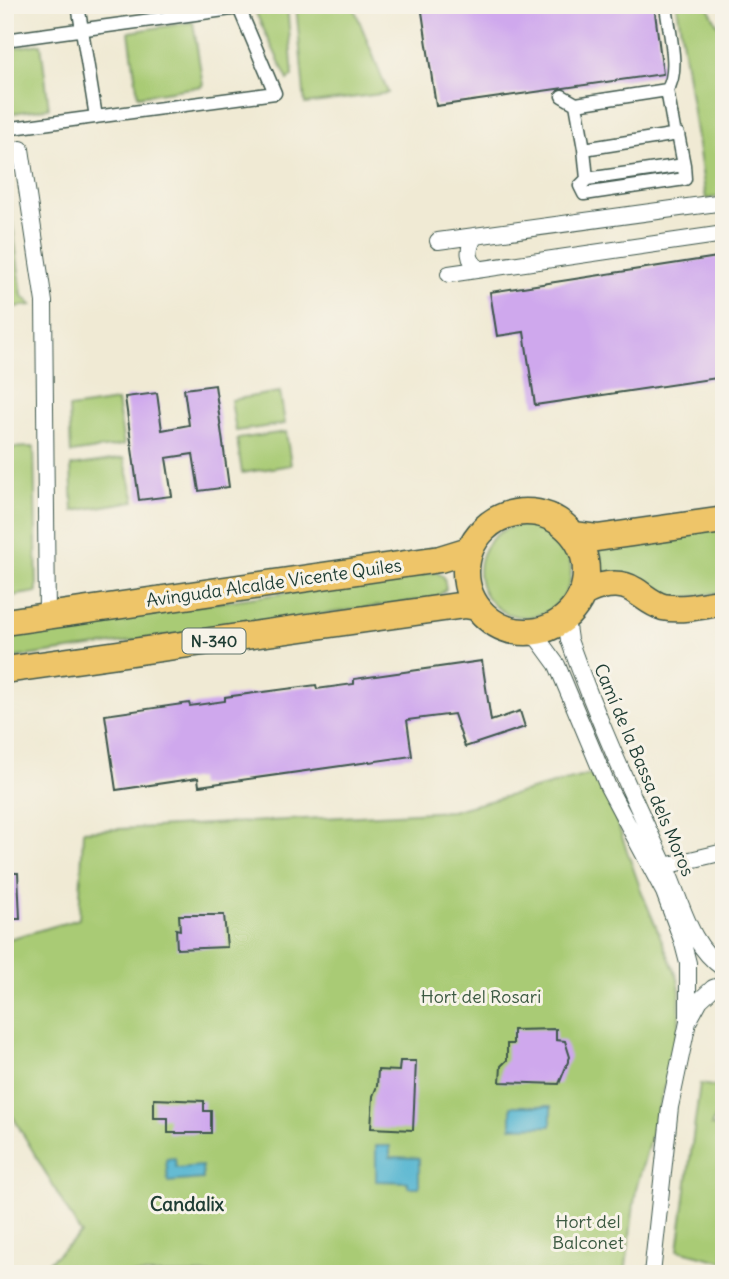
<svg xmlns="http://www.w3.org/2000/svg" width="729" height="1279" font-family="Delius,sans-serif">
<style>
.green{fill:#a9cb74;stroke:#648454;stroke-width:2}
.water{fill:#51b4d0;stroke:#387882;stroke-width:2}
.building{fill:#cfa8ed}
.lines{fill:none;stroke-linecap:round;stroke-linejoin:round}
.pedestrian-casing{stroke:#3e574c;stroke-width:15}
.minor-casing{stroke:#3e574c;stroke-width:18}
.trunk-casing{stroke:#3e574c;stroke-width:29}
.pedestrian{stroke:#fff;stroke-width:12}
.minor{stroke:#fff;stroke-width:16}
.trunk{stroke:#eec569;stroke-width:26}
.labels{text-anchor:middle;stroke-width:6;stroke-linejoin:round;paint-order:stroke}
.shield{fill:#f7f3e8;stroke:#60746a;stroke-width:2}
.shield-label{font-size:16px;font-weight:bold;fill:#1f3d34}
.street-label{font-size:18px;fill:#1f3d34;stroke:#f7f3e8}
.park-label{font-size:18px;fill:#3b5941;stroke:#f7f3e8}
.neighbourhood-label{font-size:19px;font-weight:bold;fill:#1f3d34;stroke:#f7f3e8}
</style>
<rect width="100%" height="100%" fill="#f7f3e8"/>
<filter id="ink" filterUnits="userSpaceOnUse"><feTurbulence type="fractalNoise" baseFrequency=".0143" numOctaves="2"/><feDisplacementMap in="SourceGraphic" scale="14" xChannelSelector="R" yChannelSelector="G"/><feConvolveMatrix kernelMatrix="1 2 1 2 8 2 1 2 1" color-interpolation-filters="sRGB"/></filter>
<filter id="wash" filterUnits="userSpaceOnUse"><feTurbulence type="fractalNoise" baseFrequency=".00686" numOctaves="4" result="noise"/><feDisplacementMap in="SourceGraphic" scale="28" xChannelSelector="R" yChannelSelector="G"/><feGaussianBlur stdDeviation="1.57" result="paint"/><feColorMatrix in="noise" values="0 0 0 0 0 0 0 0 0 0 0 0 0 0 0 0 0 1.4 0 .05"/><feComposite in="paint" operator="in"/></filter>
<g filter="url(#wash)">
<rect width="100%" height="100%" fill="#f0ead4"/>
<path class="green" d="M252 5H287L293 76 288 80Z
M296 5H353L388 93 305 104Z
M677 5H707L724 37V196L706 199Z
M193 22 203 86 138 96 129 32Z
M41 44 49 108 5 114V49Z
M5 169 22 295 32 305 5 308Z
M280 392 285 424 236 431 231 400Z
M117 401 124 445 71 453 69 408Z
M286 432 291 465 242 473 237 439Z
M34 447 37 592 5 597V448Z
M124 458 135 501 73 511 71 466Z
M479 571a46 46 0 1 1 92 0a46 46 0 1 1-92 0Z
M724 527V592L670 600 598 576 602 561 598 545Z
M436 572 444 577 446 589 436 598 5 659V632Z
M599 772 642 893 678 979 680 991 679 1025 669 1071 636 1189 625 1274H35L81 1234 5 1103V940L79 919 83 831 451 811Z
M700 1084 724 1088V1094L711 1126 724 1127 722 1187 724 1188V1262L678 1250Z"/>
<path class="water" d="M511 1106H551V1126L511 1127Z
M376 1146H390V1157L419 1158V1187H408V1182L376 1181Z
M175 1158 176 1168 202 1166 203 1179 168 1182 166 1159Z"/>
<g id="blocks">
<path class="building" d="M421 5H654L663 74 436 106Z
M724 256V307H721L724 326V377L535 405 524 332 497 336 490 292Z
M215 385 229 487 199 491 193 454 166 458 172 496 139 500 125 397 157 393 162 430 189 425 184 389Z
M482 661 491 721 520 711 525 727 465 747 454 714 407 720 412 756 199 786 198 778 116 790 105 715 189 703 190 706 225 701V697L316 685 317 689 354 684V679Z
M5 873H18L20 919H5Z
M179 915H224L227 947 177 949 176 929 180 930Z
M556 1029V1040L565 1041 570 1057 559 1084 500 1082 501 1066 507 1060V1044H513V1030Z
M400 1061H416L413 1130 371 1128 373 1096 377 1086 378 1070 399 1071Z
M154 1099 204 1101V1111H211V1133H168V1118H154Z"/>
</g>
</g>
<g filter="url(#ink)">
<use href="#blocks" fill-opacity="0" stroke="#3e574c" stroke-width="2"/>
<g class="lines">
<defs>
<path id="pedestrian" d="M78 5 96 117
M666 5C668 28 681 71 667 90
M5 40 239 8 275 93 5 129
M562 96 576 104 584 149 678 134 684 165 587 179 580 186 584 194 685 179 684 165
M576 104 667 90 675 135
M584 149 587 179"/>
<path id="minor" d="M21 149 44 302 47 616
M475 236C467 249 467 261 480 269
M438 241 724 202
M449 274 724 234
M568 614 567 626 569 640C597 719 631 793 666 868 683 905 689 945 724 969
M524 632 538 639 557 665 608 787 664 892 682 940 688 963V1022
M665 866 724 852
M652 1274 670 1107 688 1022 700 1000 713 988 724 984"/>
<path id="trunk" d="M466 572a60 60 0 1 1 120 0a60 60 0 1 1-120 0Z
M574 535 597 538 724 520
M582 594C597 585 619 580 634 590 644 596 652 604 663 607 682 611 705 605 724 602
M5 622 440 559 469 550
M5 670 465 605 477 607"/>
</defs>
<use href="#pedestrian" class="pedestrian-casing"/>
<use href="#minor" class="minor-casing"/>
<use href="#trunk" class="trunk-casing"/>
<use href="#pedestrian" class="pedestrian"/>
<use href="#minor" class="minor"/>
<use href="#trunk" class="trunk"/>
</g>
</g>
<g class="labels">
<rect class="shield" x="182.5" y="628.5" width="63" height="25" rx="5"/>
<g class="shield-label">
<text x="214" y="647">N-340</text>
</g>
<g class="street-label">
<text transform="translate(274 583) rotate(-8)" y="6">Avinguda Alcalde Vicente Quiles</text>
<text transform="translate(644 770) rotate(67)" y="6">Camí de la Bassa dels Moros</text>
</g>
<g class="park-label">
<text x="481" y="1003">Hort del Rosari</text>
<text x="588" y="1228">Hort del<tspan x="588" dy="21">Balconet</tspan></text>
</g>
<g class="neighbourhood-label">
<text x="187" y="1211">Candalix</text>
</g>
</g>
<rect width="729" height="1279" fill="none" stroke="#f7f3e8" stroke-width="28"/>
</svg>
